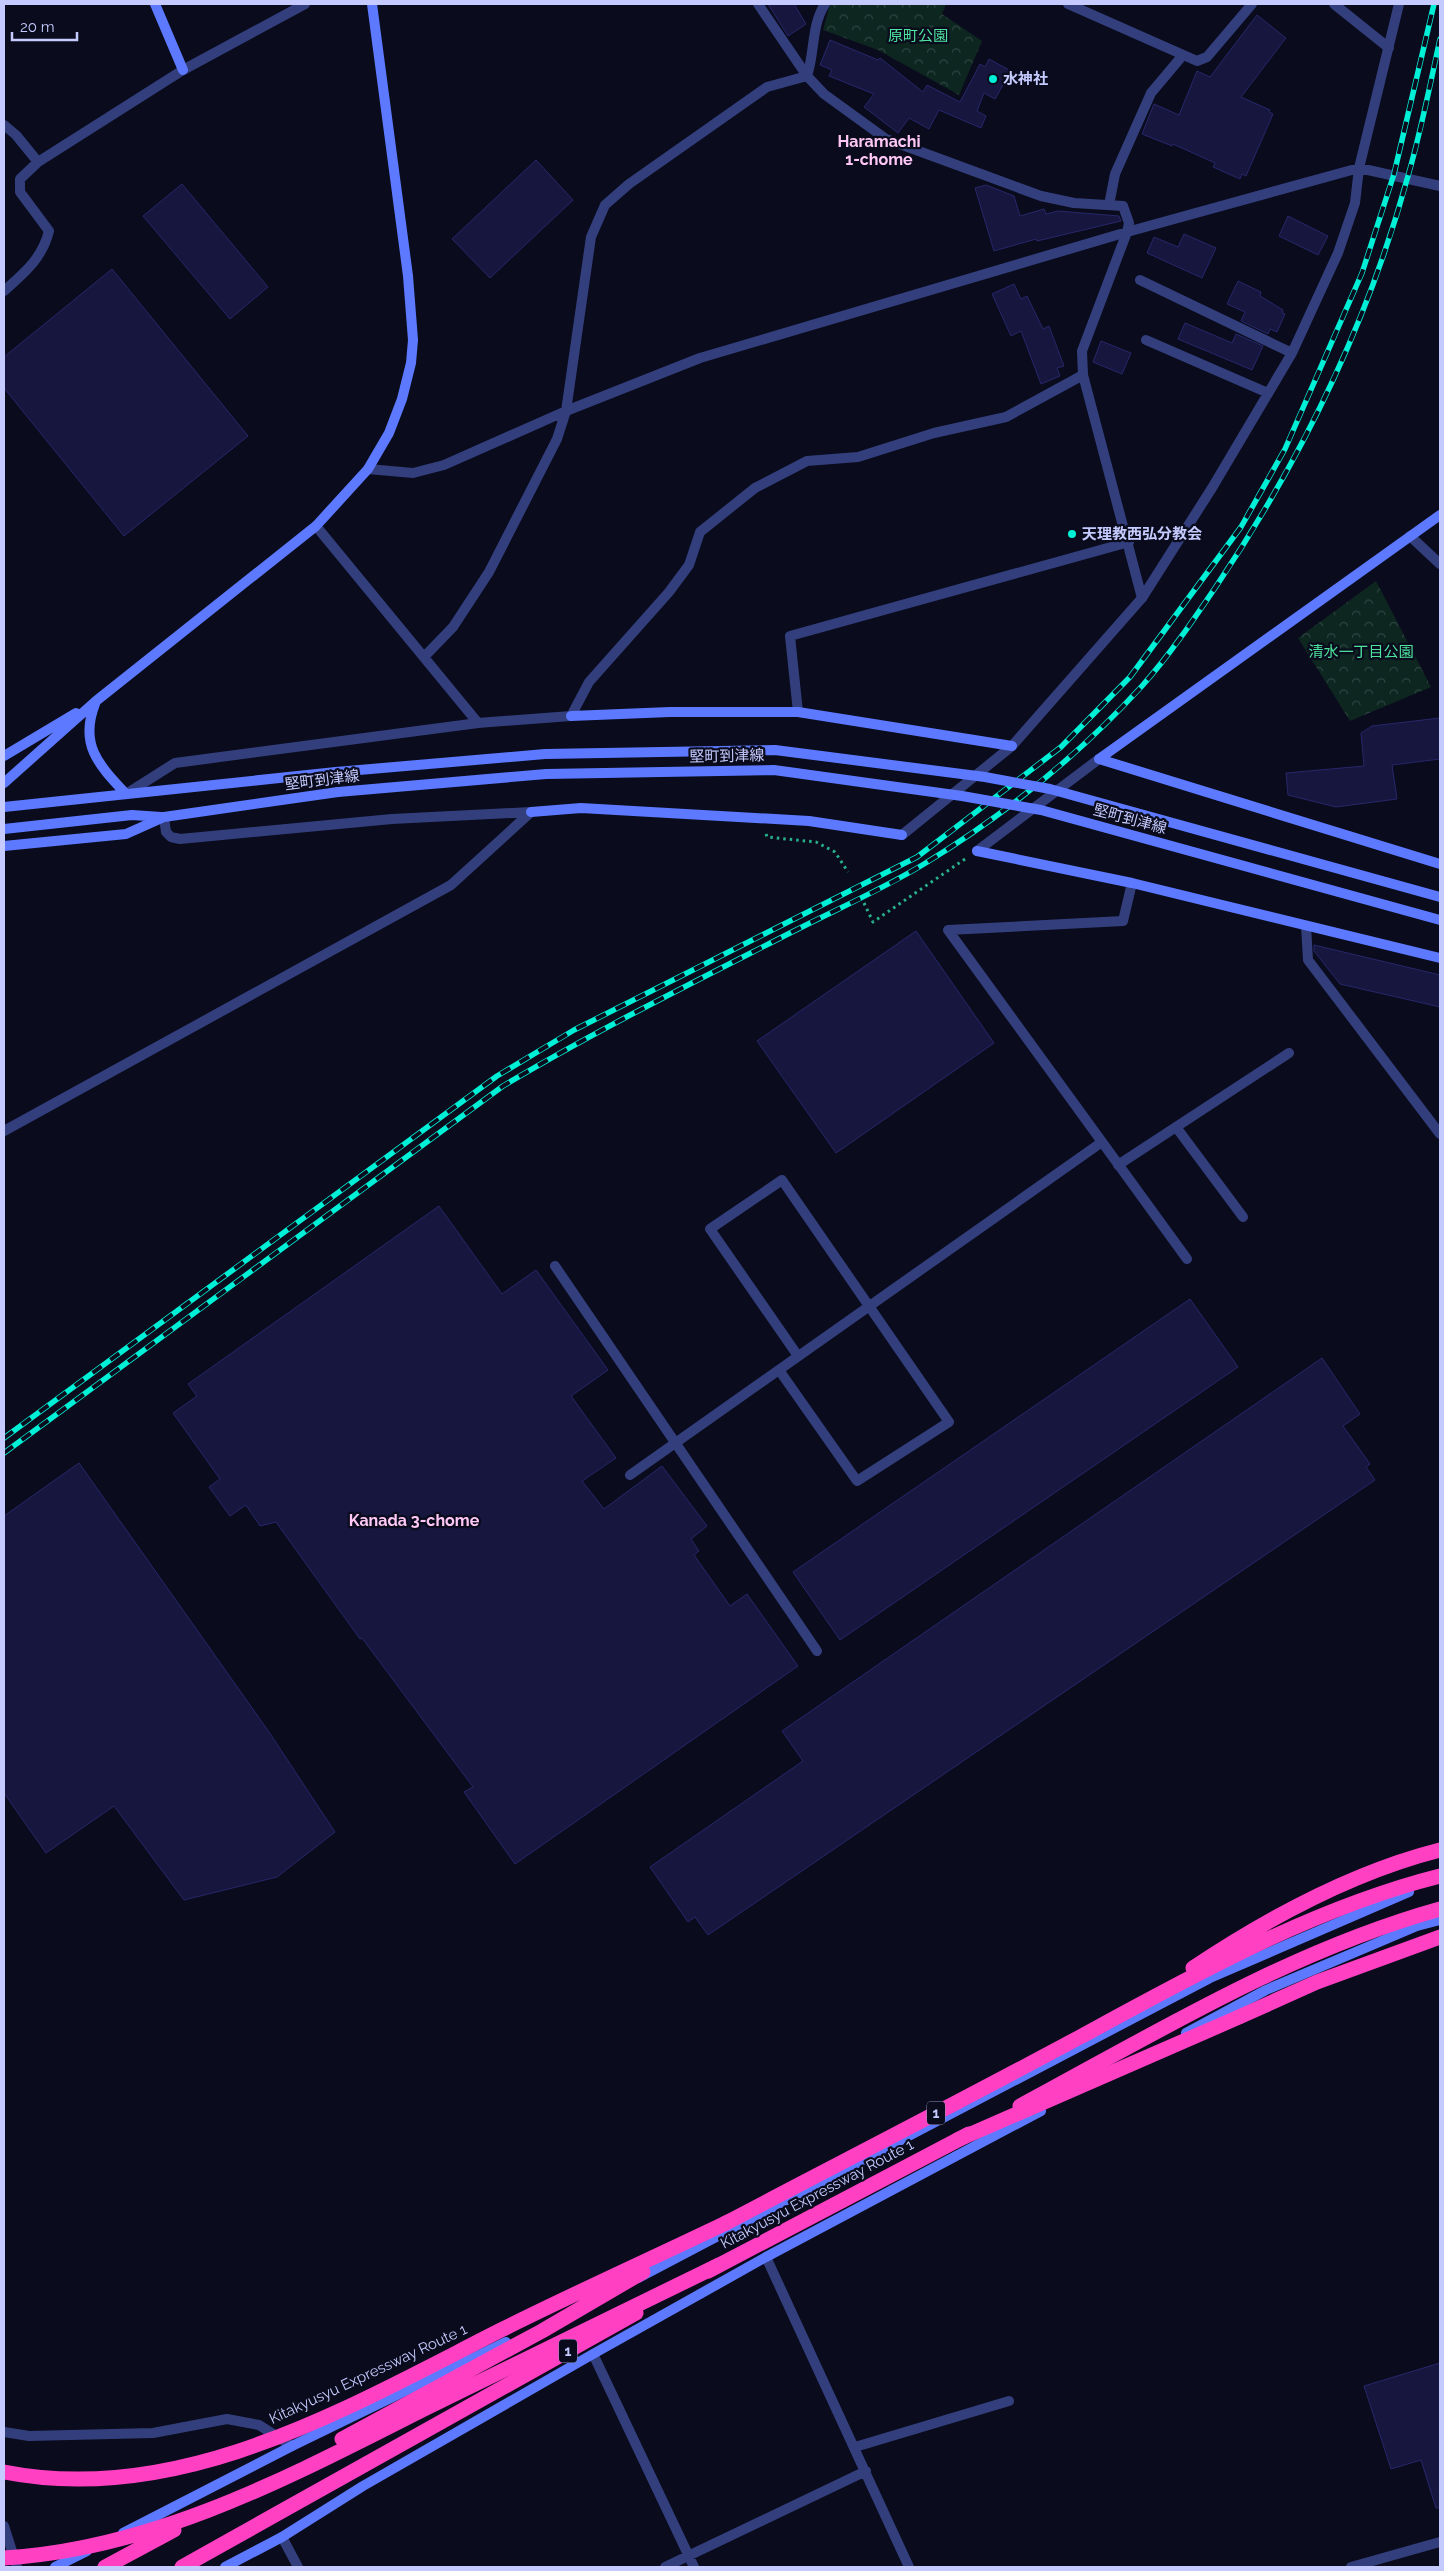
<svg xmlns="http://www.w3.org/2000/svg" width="1444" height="2571" font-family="Raleway,'Noto Sans JP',sans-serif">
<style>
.forest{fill:url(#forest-crowns)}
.building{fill:#16163e;stroke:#27276b}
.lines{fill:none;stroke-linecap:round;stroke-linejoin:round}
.path{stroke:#27b18d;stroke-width:3;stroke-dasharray:2.5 4;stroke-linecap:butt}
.lane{stroke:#333f7d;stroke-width:10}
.street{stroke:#333f7d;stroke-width:10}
.secondary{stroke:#5c79ff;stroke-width:10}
.highway{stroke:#ff40c3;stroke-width:15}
.rail-casing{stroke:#00f0d7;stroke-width:5.5}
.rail{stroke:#0a0b1c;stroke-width:4;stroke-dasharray:11;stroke-linecap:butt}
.secondary-bridge{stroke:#5c79ff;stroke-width:10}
.highway-bridge{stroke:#ff40c3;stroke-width:15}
.poi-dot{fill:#00f0d7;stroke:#0a0b1c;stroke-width:2}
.labels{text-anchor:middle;stroke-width:4.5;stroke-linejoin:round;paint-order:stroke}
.shield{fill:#0a0b1c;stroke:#8d91bb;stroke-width:1}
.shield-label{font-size:14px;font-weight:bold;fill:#c5cbff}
.park-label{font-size:15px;fill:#4ee39f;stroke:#0a0b1c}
.poi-label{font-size:15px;font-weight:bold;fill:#c5cbff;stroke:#0a0b1c;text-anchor:start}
.street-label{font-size:15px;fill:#c5cbff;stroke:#0a0b1c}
.neighbourhood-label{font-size:16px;font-weight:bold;fill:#ffc7f6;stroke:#0a0b1c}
</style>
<defs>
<pattern id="forest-crowns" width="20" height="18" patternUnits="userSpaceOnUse" patternTransform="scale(1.25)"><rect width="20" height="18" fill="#0d2620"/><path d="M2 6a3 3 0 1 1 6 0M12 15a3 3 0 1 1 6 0" fill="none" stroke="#2f4441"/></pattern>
</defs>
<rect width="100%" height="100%" fill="#0a0b1c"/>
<path class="forest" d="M830 4H946L942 14 982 41 959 95 878 50 823 30Z
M1376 581 1431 687 1350 721 1298 638Z"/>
<path class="building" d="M768 4H794L806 24 788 36Z
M1257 15 1286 38 1241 97 1270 110 1269 112 1273 114 1246 176 1242 174 1240 179 1213 167 1215 163 1173 144 1172 146 1142 134 1154 104 1179 115 1197 71 1210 77Z
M830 40 878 60 880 58 923 92 927 85 960 102 980 64 985 67 989 59 1011 71 995 99 984 93 977 111 986 116 981 128 939 110 929 129 909 118 898 133 864 107 874 94 829 76 832 70 820 65Z
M536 160 573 200 490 278 452 239Z
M182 184 268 287 230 319 143 216Z
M986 185 1014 196 1020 216 1044 209 1046 214 1058 211 1119 216 1121 221 1037 241 1036 239 994 251 975 188Z
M1288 216 1328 236 1318 255 1279 236Z
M1184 234 1216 248 1202 278 1147 253 1154 237 1178 247Z
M112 269 248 436 124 536 4 388V357Z
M1238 281 1261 292 1260 296 1283 310 1282 313 1285 314 1277 332 1270 329 1268 334 1241 321 1245 312 1227 304Z
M1014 284 1021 299 1027 296 1043 329 1049 326 1064 366 1057 368 1060 376 1041 384 1021 331 1011 336 992 294Z
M1185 323 1232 343 1236 334 1263 346 1252 370 1178 339Z
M1101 341 1131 353 1122 374 1093 362Z
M1440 718V759L1392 765 1397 799 1336 807 1288 795 1286 773 1364 766 1361 733 1372 726Z
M916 931 994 1043 836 1153 757 1041Z
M1314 945 1440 975V1007L1340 984 1314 951Z
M439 1206 502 1294 536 1270 608 1370 571 1396 616 1458 582 1481 604 1509 662 1466 707 1526 691 1539 699 1551 694 1555 730 1606 747 1594 798 1666 515 1864 464 1792 473 1787 362 1638 360 1639 276 1522 260 1526 246 1505 230 1516 209 1487 220 1479 173 1413 197 1396 188 1384Z
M1190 1299 1238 1367 840 1640 793 1572Z
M1322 1358 1360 1414 1343 1426 1370 1464 1366 1467 1375 1480 708 1935 695 1917 688 1922 650 1867 803 1761 782 1731Z
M79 1463 269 1732 335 1832 277 1877 184 1900 114 1806 46 1853 4 1793V1516Z
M1440 2363V2508H1436L1421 2460 1391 2469 1364 2386Z"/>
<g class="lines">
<path class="path" d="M766 834 767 837 816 842 835 852 848 872
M864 903 873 922 965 859"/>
<path class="lane" d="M758 4 807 76
M1068 4 1197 61 1207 57 1252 4
M1334 4 1389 48
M1109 205 1115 174 1151 93 1183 55
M1127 232 1082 351 1083 375 1142 598
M571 716 589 682 669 592 689 565 700 532 755 488 807 461 858 457 934 433 1006 417 1083 375
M1132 883 1123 921 948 930 1187 1259
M1176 1127 1243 1217
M1118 1165 1289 1053
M555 1266 817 1651
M779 1370 857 1481 949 1422 782 1180 710 1229 798 1356
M630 1475 1102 1142"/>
<path class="street" d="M807 76 824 94 886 139 1041 196 1074 203 1123 206 1129 223 1127 232
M807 76C815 52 811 26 825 4
M4 125 16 135 38 162
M1140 280 1292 353
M4 291C24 273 42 259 49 231L20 192V179L38 162 183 70 305 4
M1146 340 1268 393
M368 469 413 473 444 465 566 411 700 358 1127 232 1359 168 1440 186
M316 526 478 723
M1410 536 1440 564
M424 657 453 627 489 572 557 439 566 411 591 237 605 205 629 184 767 87 807 76
M798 712 790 636 1129 542
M126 794 175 763 478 723 571 716
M164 817 166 832 171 837 180 839 392 819 531 812
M902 835 1012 746 1142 598 1212 488 1292 353 1338 253 1355 203 1359 168 1399 4
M977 851 1099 759
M1306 926 1308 960 1440 1134
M4 1131 451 885 531 812
M766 2257 909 2567
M593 2354 694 2567
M4 2432 29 2436 153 2433 227 2419 259 2425 292 2446
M855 2447 1009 2401
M4 2526 17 2567
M282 2537 298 2567
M665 2567 866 2471
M1351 2567 1440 2542"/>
<path class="secondary" d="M155 4 183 70
M95 704C79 745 99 765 126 794
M571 716 670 712H798L1012 746
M4 756 76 713
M1099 759 1440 515
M1099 759 1440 864
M4 783 96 701 316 526 368 469 389 433 402 399 411 363 413 340 408 276 372 4
M4 807 336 772
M531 812 581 808 809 821 902 835
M4 829 132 815 161 817
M4 846 126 834 164 817 338 792
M977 851 1132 883 1440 958
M1186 2033 1266 1990 1417 1926 1440 1920
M638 2278 1210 1978 1409 1892
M123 2533 292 2446 506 2342
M55 2567 87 2551
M225 2567 282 2537 363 2486 593 2354 766 2257 1041 2111"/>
<path class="highway" d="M1193 1968C1268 1918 1353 1872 1440 1850
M1239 2017 1317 1982 1440 1937
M1020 2106C1156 2033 1290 1951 1440 1909
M726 2223C844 2161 963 2100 1080 2037 1194 1975 1313 1908 1440 1876
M708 2271 969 2134
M182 2567 636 2313"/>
<defs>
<path id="rail" d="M4 1438 497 1076 574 1030 917 857 1061 747 1130 677 1241 527 1285 449 1362 273 1394 174 1434 4
M4 1453 503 1086C597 1030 694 982 792 932 835 910 881 890 924 864 1003 816 1079 755 1142 686 1169 656 1194 619 1217 585 1301 460 1368 322 1408 176 1421 131 1430 85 1440 39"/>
</defs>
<use href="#rail" class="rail-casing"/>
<use href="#rail" class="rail"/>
<path class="secondary-bridge" d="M336 772 545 754 775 750 985 777 1050 789 1440 897
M338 792 546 774 774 770 962 796 1041 810 1440 920"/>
<path class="highway-bridge" d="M957 2140 1239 2017
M342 2439 542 2331 643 2272
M4 2472C181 2507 349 2407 501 2330 575 2293 651 2259 726 2223
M4 2558C156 2549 291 2476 424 2409 523 2361 621 2313 719 2265
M105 2567 174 2530"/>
</g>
<g class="poi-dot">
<circle cx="993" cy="79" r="5"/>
<circle cx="1072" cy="534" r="5"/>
</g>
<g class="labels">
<g class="shield">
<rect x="927" y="2101.5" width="18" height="23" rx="4"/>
<rect x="559" y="2339.5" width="18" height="23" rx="4"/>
</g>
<g class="shield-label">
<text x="936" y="2118">1</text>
<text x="568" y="2356">1</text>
</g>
<g class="park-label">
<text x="918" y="41">原町公園</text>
<text x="1361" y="657">清水一丁目公園</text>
</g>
<g class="poi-label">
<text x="1003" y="84">水神社</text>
<text x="1082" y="539">天理教西弘分教会</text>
</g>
<g class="street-label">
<text transform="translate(727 756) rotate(-1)" y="5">堅町到津線</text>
<text transform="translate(322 780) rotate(-7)" y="5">堅町到津線</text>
<text transform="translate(1130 819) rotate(15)" y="5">堅町到津線</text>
<text transform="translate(817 2194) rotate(-28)" y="5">Kitakyusyu Expressway Route 1</text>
<text transform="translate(368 2374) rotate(-25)" y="5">Kitakyusyu Expressway Route 1</text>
</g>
<g class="neighbourhood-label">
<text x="879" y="147">Haramachi<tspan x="879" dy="18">1-chome</tspan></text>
<text x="414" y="1526">Kanada 3-chome</text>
</g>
</g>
<rect width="1444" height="2571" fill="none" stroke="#c5cbff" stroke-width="10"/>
<path d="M12 32v8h65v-8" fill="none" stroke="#c5cbff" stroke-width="2.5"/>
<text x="20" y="32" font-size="15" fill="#c5cbff" stroke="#0a0b1c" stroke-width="4" paint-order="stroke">20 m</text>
</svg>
